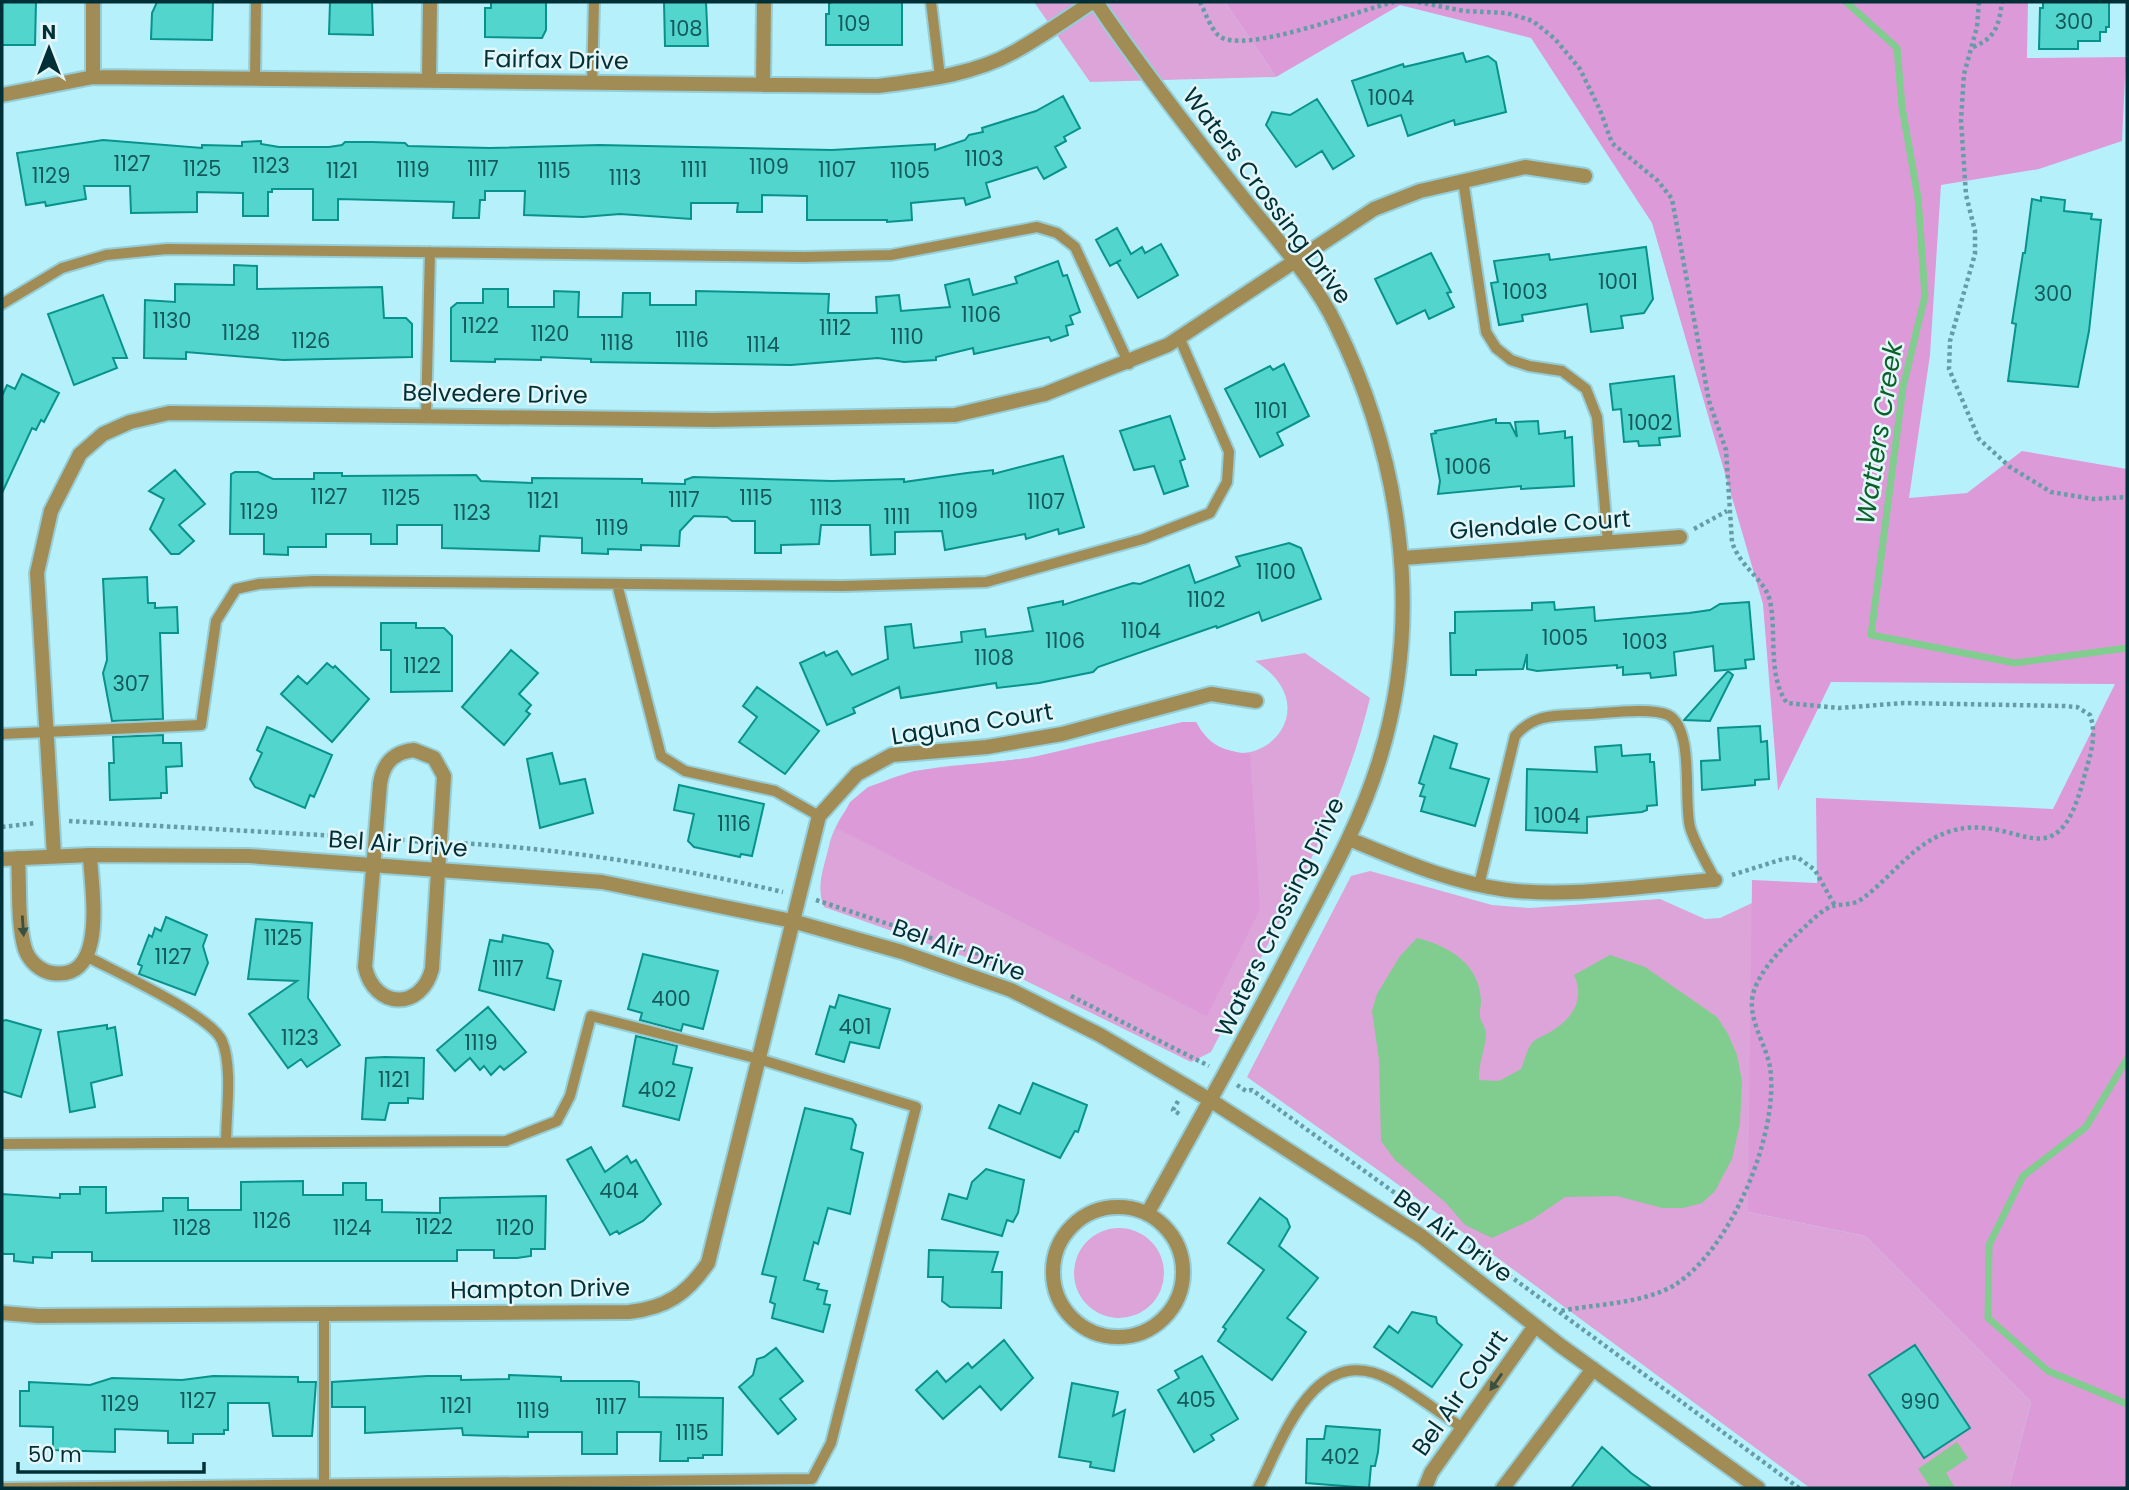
<svg xmlns="http://www.w3.org/2000/svg" width="2129" height="1490" font-family="Poppins,sans-serif">
<style>
.green{fill:#dca4d8}
.forest{fill:#dd9ad9}
.water{fill:#81cc8f}
.lines{fill:none;stroke-linecap:round;stroke-linejoin:round}
.stream{stroke:#81cc8f;stroke-width:7}
.building{fill:#52d5cd;stroke:#08928b;stroke-width:2}
.service-casing{stroke:#95ced8;stroke-width:14}
.minor-casing{stroke:#95ced8;stroke-width:18}
.tertiary-casing{stroke:#95ced8;stroke-width:18}
.path{stroke:#669ca5;stroke-width:4.5;stroke-dasharray:3.5 3.5;stroke-linecap:butt}
.service{stroke:#a28c55;stroke-width:10}
.minor{stroke:#a28c55;stroke-width:14}
.tertiary{stroke:#a28c55;stroke-width:14}
.oneway{fill:#395042}
.labels{text-anchor:middle;stroke-width:5;stroke-linejoin:round;paint-order:stroke}
.number-label{font-size:21px;fill:#14595c}
.street-label{font-size:24px;fill:#003037;stroke:#e3f6f9}
.water-label{font-size:26px;font-style:italic;fill:#0b6028;stroke:#e3f6f9}
</style>
<rect width="100%" height="100%" fill="#b6f1fb"/>
<path class="green" d="M1034 2H1225L1276 77 1090 82Z
M1305 653 1370 698C1340 824 1270 937 1211 1052L1191 1062 1008 972 824 907C816 888 823 870 828 850 850 756 952 770 1027 758 1079 750 1131 734 1183 722H1196C1236 799 1340 715 1255 661Z
M1370 871 1492 905 1529 908 1660 899 1705 919 1720 918 1752 903 1778 1085 1748 1212 1865 1236 2031 1402 2009 1488H1810L1385 1175 1247 1077 1351 876Z
M1074 1273a45 45 0 1 1 90 0a45 45 0 1 1-90 0Z"/>
<path class="forest" d="M1225 2H2028L2027 58 2126 57 2122 141 2039 169 1941 185 1930 355 1909 498 1967 493 2022 451 2127 469V1488H2009L2031 1402 1865 1236 1748 1212 1752 880 1817 883 1816 798 2053 809 2115 684 1831 682 1778 791 1763 604 1652 223 1531 38 1400 5 1276 77Z
M1183 722H1196C1209 746 1224 751 1250 754L1260 909 1207 1016 836 828 850 802 868 787 914 771 1029 758Z"/>
<path class="water" d="M1417 938C1449 946 1480 964 1481 1001 1481 1007 1479 1012 1480 1017 1481 1022 1485 1027 1486 1032 1486 1048 1478 1064 1479 1080L1499 1081 1521 1069C1524 1062 1527 1049 1532 1043 1536 1038 1546 1035 1552 1031 1573 1018 1585 999 1574 975L1610 955 1645 967 1717 1017 1728 1034 1737 1055 1742 1081 1740 1123 1732 1159 1715 1191 1702 1203 1683 1208H1662L1617 1196 1565 1197 1533 1219 1492 1238 1465 1225 1446 1203 1395 1160 1381 1141 1379 1060 1372 1011 1377 994 1400 956Z
M1957 1442 1968 1458 1946 1473 1955 1488H1931L1918 1469Z"/>
<g class="lines">
<path class="stream" d="M1846 2 1897 48 1902 107 1918 198 1925 296 1903 387 1871 635 2015 663 2127 648
M2127 1059 2086 1127 2023 1176 1989 1245 1988 1318 2048 1371 2127 1404"/>
</g>
<path class="building" d="M2 2H36L35 45H2Z
M157 2H213L212 40 151 39 152 13Z
M330 2H372L373 35 329 34Z
M491 2H546V30L542 38 485 37V8H491Z
M664 2H706L708 46H665Z
M833 2H902V45H826V14H829V3Z
M2043 2H2109V27H2106V32H2100V41H2078V49H2039L2040 8H2043Z
M1463 53 1466 62 1488 56 1496 62 1506 112 1455 125 1454 120 1408 136 1401 115 1368 126 1352 81 1403 64 1404 67Z
M1063 96 1080 128 1064 137 1066 141 1055 147 1066 167 1044 179 1037 167 986 183 990 197 966 205 964 198 911 203 912 220 887 222V220H807V196L762 195V212H737L738 203H691V219L620 214 583 217 524 215 525 191H485V200H480L479 218H453L454 202 338 199V220H313V189H272V192H268V216H243V193L197 192V212L131 213 130 186H84L86 199 46 206 45 202 26 205 17 153 103 140 202 148V145L242 146V142L261 141V144L279 147H329L342 145 345 142H372L405 143 408 146 490 148 599 145 832 150 935 144V150L965 140 969 135 983 132 982 128 1036 111Z
M1317 99 1354 156 1333 169 1322 151 1296 167 1266 125 1272 112 1290 115Z
M2041 197 2065 200 2064 211 2092 214 2091 219 2101 220 2089 331 2078 387 2008 381 2016 324 2012 323 2023 253H2025L2032 199 2041 201Z
M1117 228 1131 254 1142 247 1145 253 1161 244 1178 275 1138 298 1117 262 1121 260 1110 266 1096 240Z
M1646 247 1653 299 1644 313 1621 316 1623 328 1591 332 1587 304 1522 315 1523 321 1499 325 1491 283 1498 282 1494 261 1549 254 1550 260Z
M1431 253 1451 292 1447 293 1454 307 1429 319 1425 310 1397 324 1375 279Z
M1058 261 1063 276 1067 275 1080 312 1070 316 1073 324 1066 326 1068 335 1051 341 1049 337 974 354 973 348 936 357V360L904 362 878 358 791 365 591 362V359L541 357V360L495 359V362L451 361V308L457 303H483V289H508V307H554V291L579 292 578 317H622L623 293H650V305H696V291L829 294 828 313H877L876 297 899 295 901 311 950 307 945 285 969 279 973 295 1017 283 1015 277Z
M234 265 257 266V289L382 287 384 318H406L412 324V357L283 360 186 352V359L144 358 145 300 175 302V284L234 285Z
M103 295 127 358H113L117 368 74 385 48 314Z
M1284 364 1309 416 1277 433 1283 445 1260 457 1225 389 1270 366 1273 370Z
M22 374 59 393 44 422 41 420 36 430 32 428 2 493V396L7 385 15 389Z
M1674 376 1680 436 1659 438 1660 445 1639 446 1638 441 1624 442 1621 409 1613 410 1610 384Z
M1170 416 1185 459 1180 461 1188 486 1164 494 1154 466 1134 470 1120 431Z
M1496 419V423H1510L1517 437 1515 422 1538 421 1539 434 1565 431V438L1572 437 1574 486 1521 489V486L1438 494 1440 481 1431 434 1436 433 1435 431Z
M1063 456 1084 527 1059 534 1058 529 1026 539 1025 534 945 550 942 531 895 532V554L871 555 870 525H821L819 544 781 545V553H755V521H732L727 517 694 516 680 531 679 546 641 545V550L608 549V554L582 553V538L540 536 539 551 442 548V525H397V544H371V534H326V547H288V555L264 554V534H230L231 474 235 472H258L273 479H314V473H342V476L476 475 481 481 532 483V478L642 479V483L685 484V480L693 477 832 481 904 479V482L967 473 993 470V474Z
M175 470 205 504 179 525 194 541 179 554H171L150 529 164 499 149 491Z
M1289 543 1301 548 1321 599 1262 621 1259 612 1217 628 1216 626 1098 667 1093 672 1039 683 997 688 996 683 901 698 899 687 853 708 855 713 827 725 800 663 824 652 826 656 837 651 852 675 888 659 885 627 911 624 914 648 962 642 961 632 985 629 986 637 1033 631 1028 608 1063 601V605L1133 583 1140 584 1189 565 1195 583 1240 566 1236 557Z
M147 577 148 603H155V608L177 607 178 633H160L163 719 112 721 103 673 107 660 103 579Z
M1554 602 1555 610 1594 607 1595 621 1689 613 1710 610 1720 604 1749 602 1754 659 1745 660 1746 668 1715 671 1713 646 1674 652 1676 675 1651 678 1650 673 1623 675V667L1617 668V665L1537 671 1527 669V654L1523 669 1476 670V675H1451L1450 633H1455V612L1532 610V603Z
M381 623H416V628H444L452 636V691L391 692V650H381Z
M511 650 538 673 519 694 531 705 526 711 530 714 504 745 462 707Z
M327 663 333 668 335 666 369 699 332 742 281 694 298 676 307 684Z
M1728 671 1733 675 1710 721 1684 720Z
M757 687 819 731 785 774 739 742 757 717 743 706Z
M1760 726 1761 742 1767 741 1769 779 1755 780V785L1702 790 1701 761 1720 760 1718 728Z
M267 727 332 755 314 797 310 795 305 808 255 787 250 779 262 753 257 750Z
M163 735V743H181L182 766 166 767 167 793H161V798L110 800 109 763H114L113 737Z
M1434 736 1457 744 1450 768 1489 779 1475 826 1421 811 1425 797 1420 796 1424 785 1419 783Z
M1621 745 1622 756 1650 754V762H1654L1657 805 1647 806V810L1642 812 1587 817V833L1526 830 1527 769 1597 772 1595 747Z
M552 753 560 784 585 779 593 813 540 828 527 759Z
M679 785 764 804 752 856 741 854 740 857 694 847 688 841 694 814 674 810Z
M166 917 207 935 203 946 208 963 195 995 139 974 142 966 138 964 149 935 152 937 155 928 161 931Z
M256 919 312 923 308 998 340 1045 307 1067 301 1059 288 1068 249 1014 297 981 248 979Z
M503 935 548 944 553 951 547 978 561 981 554 1010 479 990 490 940 502 942Z
M643 954 718 971 703 1029 683 1024 681 1031 640 1020 642 1013 628 1009Z
M839 995 890 1009 879 1048 850 1042 844 1062 816 1054 830 1006 835 1008Z
M488 1007 526 1052 504 1070 500 1066 491 1075 484 1066 480 1070 470 1058 455 1071 437 1050Z
M6 1020 41 1030 21 1097 2 1091V1021Z
M107 1025V1029L115 1027 122 1075 91 1083 95 1107 70 1112 58 1032Z
M636 1036 677 1046 673 1064 692 1068 679 1120 623 1106Z
M385 1057 424 1058 423 1099 408 1098V1103H389L385 1120 362 1119 366 1058Z
M1033 1083 1087 1105 1078 1132 1075 1131 1060 1158 989 1128 999 1105 1020 1114Z
M805 1108 852 1119 856 1125 851 1149 863 1153 850 1214 828 1208 818 1244 814 1242 804 1280 819 1284 817 1289 827 1291 824 1304 830 1305 823 1332 772 1318 775 1304 770 1302 776 1277 762 1274Z
M591 1147 605 1172 627 1156 631 1163 636 1160 661 1204 643 1221 619 1234 617 1231 610 1235 567 1160Z
M986 1169 1024 1180 1018 1213 1013 1222 1007 1220 1002 1236 942 1219 949 1194 967 1199 972 1182Z
M303 1181V1195H343V1183H366V1200H382V1212L440 1213V1198L546 1196 545 1249H531V1256L517 1258H494V1250H457V1261H92V1252H52V1258L33 1257V1263L14 1261V1254H2V1194L60 1198V1194H80V1187H106V1213L163 1211V1198H188V1210H241V1182Z
M1260 1198 1287 1219 1290 1227 1279 1246 1318 1278 1287 1318 1306 1332 1272 1380 1218 1341 1226 1329 1223 1327 1264 1270 1228 1243Z
M929 1250 998 1252 992 1272H1002L1001 1308 950 1307 942 1301 943 1277H928Z
M1412 1312 1436 1317 1437 1323 1462 1345 1432 1387 1374 1347 1389 1326 1398 1333Z
M1004 1340 1033 1378 1001 1410 980 1386 943 1419 916 1390 937 1371 946 1382 968 1363 972 1368Z
M1915 1345 1970 1428 1924 1458 1869 1375Z
M776 1348 803 1381 780 1399 796 1419 778 1434 739 1387 753 1375 757 1359 764 1357Z
M1202 1356 1238 1419 1211 1435 1214 1440 1194 1452 1158 1390 1179 1378 1175 1371Z
M509 1375 561 1377V1381H632L639 1382V1397L723 1398 722 1455H703V1458H688V1461H660L661 1432H617V1454H582V1432H528V1437L463 1435 462 1428 365 1433V1407H332V1382L427 1376H461V1380L509 1379Z
M213 1376 298 1377V1382H316L312 1436H273L269 1403H228V1430H224V1434H193V1443H168V1431L115 1429V1452L53 1450V1427L20 1426V1391H29V1382L90 1385 112 1378 182 1380Z
M1072 1383 1118 1392 1113 1416 1125 1410 1114 1471 1090 1467 1091 1462 1059 1457Z
M1326 1426 1380 1430 1378 1452 1375 1466H1371L1369 1488 1306 1483 1307 1439H1324Z
M1602 1447 1631 1473 1652 1488H1571Z"/>
<g class="lines">
<defs>
<path id="service" d="M931 2 940 77
M255 79 256 2
M592 83 594 2
M1463 180 1486 332 1496 348 1511 360 1529 366 1562 371 1586 389 1597 417 1608 542
M2 304 62 268 106 255 167 249 804 257 891 255 1037 227 1057 233 1075 247 1129 364
M426 416 430 252
M617 584 661 756 685 771 775 791 819 816
M2 734 201 725 216 621 236 589 259 584 314 581 843 586 986 582 1143 539 1210 513 1227 482 1229 452 1179 337
M1479 885 1515 736C1535 712 1559 716 1588 714 1607 713 1652 707 1668 715 1695 729 1683 801 1690 827 1695 845 1707 863 1715 880
M88 957C116 972 212 1016 222 1041 233 1067 226 1114 226 1142
M2 1144 506 1141 557 1121 570 1096 591 1016 759 1059 916 1107 831 1443 812 1479 2 1488
M324 1314V1484
M1258 1488C1284 1437 1315 1339 1391 1380 1416 1394 1439 1413 1463 1428"/>
<path id="minor" d="M1096 2C1142 70 1192 134 1244 199 1275 238 1314 279 1336 325 1401 458 1424 615 1380 758 1360 825 1324 887 1291 950 1245 1039 1196 1126 1147 1214
M93 77V2
M429 81 430 2
M763 85 764 2
M2 95 93 77 878 86C924 80 973 75 1014 52 1041 37 1067 19 1092 2
M1403 558 1680 537
M414 750 434 758 444 776 432 969C421 1011 374 1009 365 967L380 784C383 763 394 752 414 750Z
M1349 839C1400 860 1451 883 1507 890 1572 898 1648 885 1715 880
M54 856 37 573 51 511 80 454 103 434 130 422 169 413 713 420 955 415 1045 394 1168 345 1374 209 1420 191 1525 167 1585 176
M18 858C20 887 17 922 25 949 29 961 40 971 52 973 109 982 91 887 90 855
M1053 1272a65 65 0 1 1 130 0a65 65 0 1 1-130 0Z
M2 1313 38 1316 629 1312C666 1308 687 1294 708 1263L819 816 857 774 892 755 987 747 1062 734 1211 694 1256 701
M1425 1488 1431 1473 1535 1326
M1503 1488 1593 1369"/>
<path id="tertiary" d="M2 859 90 855 249 856 602 882 792 921 902 952 1011 990 1100 1035 1210 1100 1421 1236 1561 1346 1758 1488"/>
</defs>
<use href="#service" class="service-casing"/>
<use href="#minor" class="minor-casing"/>
<use href="#tertiary" class="tertiary-casing"/>
<path class="path" d="M1200 2C1205 12 1210 27 1218 35 1240 57 1362 9 1394 2
M1418 2 1464 11 1507 13 1533 21 1555 39 1580 69 1600 110 1612 143 1658 181 1672 199 1709 401 1726 450 1732 542C1741 569 1765 579 1770 601 1777 632 1767 676 1787 703L1839 708 1904 703 2064 706 2077 707 2090 715C2098 738 2089 758 2083 781 2055 886 2017 811 1951 831 1912 843 1891 879 1859 901 1851 905 1841 904 1833 906 1825 908 1814 918 1808 924 1788 942 1755 972 1752 1000 1750 1023 1766 1045 1770 1067 1780 1132 1731 1251 1673 1286 1641 1304 1595 1304 1560 1311
M1979 2 1977 27 1964 74 1961 120 1966 195 1975 231V254L1950 341 1949 369 1979 439 2010 467 2051 492 2093 499 2127 497
M1973 47C1996 38 1999 25 2002 2
M1694 529 1727 511
M69 821 357 837
M2 827 36 823
M394 839 423 842
M457 843C568 849 675 867 783 892
M1732 875 1783 859 1797 857 1815 870 1835 906
M816 900 979 954 1002 964
M1071 996 1209 1066
M1237 1085 1246 1091 1252 1090 1402 1198
M1178 1101 1173 1110 1181 1115
M1469 1246 1799 1488"/>
<use href="#service" class="service"/>
<use href="#minor" class="minor"/>
<use href="#tertiary" class="tertiary"/>
</g>
<defs><path id="oneway-solid" d="M-6-.8H1V-3.2L6.5 0L1 3.2V.8H-6Z" transform="scale(1.75)"/></defs>
<g class="oneway">
<use href="#oneway-solid" transform="translate(23 926) rotate(86)"/>
<use href="#oneway-solid" transform="translate(1496 1382) rotate(125)"/>
</g>
<g class="labels">
<g class="number-label">
<text x="2074" y="29">300</text>
<text x="854" y="31">109</text>
<text x="686" y="36">108</text>
<text x="1391" y="105">1004</text>
<text x="984" y="166">1103</text>
<text x="132" y="171">1127</text>
<text x="271" y="173">1123</text>
<text x="769" y="174">1109</text>
<text x="202" y="176">1125</text>
<text x="483" y="176">1117</text>
<text x="413" y="177">1119</text>
<text x="694" y="177">1111</text>
<text x="837" y="177">1107</text>
<text x="342" y="178">1121</text>
<text x="554" y="178">1115</text>
<text x="910" y="178">1105</text>
<text x="51" y="183">1129</text>
<text x="625" y="185">1113</text>
<text x="1618" y="289">1001</text>
<text x="1525" y="299">1003</text>
<text x="2053" y="301">300</text>
<text x="981" y="322">1106</text>
<text x="172" y="328">1130</text>
<text x="480" y="333">1122</text>
<text x="835" y="335">1112</text>
<text x="241" y="340">1128</text>
<text x="550" y="341">1120</text>
<text x="907" y="344">1110</text>
<text x="692" y="347">1116</text>
<text x="311" y="348">1126</text>
<text x="617" y="350">1118</text>
<text x="763" y="352">1114</text>
<text x="1271" y="418">1101</text>
<text x="1650" y="430">1002</text>
<text x="1468" y="474">1006</text>
<text x="329" y="504">1127</text>
<text x="401" y="505">1125</text>
<text x="756" y="505">1115</text>
<text x="684" y="507">1117</text>
<text x="543" y="508">1121</text>
<text x="1046" y="509">1107</text>
<text x="826" y="515">1113</text>
<text x="958" y="518">1109</text>
<text x="259" y="519">1129</text>
<text x="472" y="520">1123</text>
<text x="897" y="524">1111</text>
<text x="612" y="535">1119</text>
<text x="1276" y="579">1100</text>
<text x="1206" y="607">1102</text>
<text x="1141" y="638">1104</text>
<text x="1565" y="645">1005</text>
<text x="1065" y="648">1106</text>
<text x="1645" y="649">1003</text>
<text x="994" y="665">1108</text>
<text x="422" y="673">1122</text>
<text x="131" y="691">307</text>
<text x="1557" y="823">1004</text>
<text x="734" y="831">1116</text>
<text x="283" y="945">1125</text>
<text x="173" y="964">1127</text>
<text x="508" y="976">1117</text>
<text x="671" y="1006">400</text>
<text x="855" y="1034">401</text>
<text x="300" y="1045">1123</text>
<text x="481" y="1050">1119</text>
<text x="394" y="1087">1121</text>
<text x="657" y="1097">402</text>
<text x="619" y="1198">404</text>
<text x="272" y="1228">1126</text>
<text x="434" y="1234">1122</text>
<text x="192" y="1235">1128</text>
<text x="352" y="1235">1124</text>
<text x="515" y="1235">1120</text>
<text x="1196" y="1407">405</text>
<text x="198" y="1408">1127</text>
<text x="1920" y="1409">990</text>
<text x="120" y="1411">1129</text>
<text x="456" y="1413">1121</text>
<text x="611" y="1414">1117</text>
<text x="533" y="1418">1119</text>
<text x="692" y="1440">1115</text>
<text x="1340" y="1464">402</text>
</g>
<g class="street-label">
<text transform="translate(556 60) rotate(1)" y="8">Fairfax Drive</text>
<text transform="translate(1267 196) rotate(53)" y="8">Waters Crossing Drive</text>
<text transform="translate(495 394) rotate(1)" y="8">Belvedere Drive</text>
<text transform="translate(1540 525) rotate(-4)" y="8">Glendale Court</text>
<text transform="translate(972 724) rotate(-9)" y="8">Laguna Court</text>
<text transform="translate(398 844) rotate(4)" y="8">Bel Air Drive</text>
<text transform="translate(1280 917) rotate(-64)" y="8">Waters Crossing Drive</text>
<text transform="translate(959 950) rotate(20)" y="8">Bel Air Drive</text>
<text transform="translate(1453 1236) rotate(36)" y="8">Bel Air Drive</text>
<text transform="translate(540 1289) rotate(-1)" y="8">Hampton Drive</text>
<text transform="translate(1460 1393) rotate(-55)" y="8">Bel Air Court</text>
</g>
<g class="water-label">
<text transform="translate(1879 433) rotate(-81)" y="9">Watters Creek</text>
</g>
</g>
<rect width="2129" height="1490" fill="none" stroke="#003037" stroke-width="7"/>
<g transform="translate(49 49)" stroke="#e3f6f9" stroke-width="5" paint-order="stroke">
<path d="M0-5L12 26L0 18L-12 26Z" fill="#003037"/>
<text y="-10" font-size="19" font-weight="bold" text-anchor="middle" fill="#003037">N</text>
</g>
<path d="M18 1462v10h186v-10" fill="none" stroke="#003037" stroke-width="3.5"/>
<text x="28" y="1462" font-size="21" fill="#003037" stroke="#e3f6f9" stroke-width="5" paint-order="stroke">50 m</text>
</svg>
